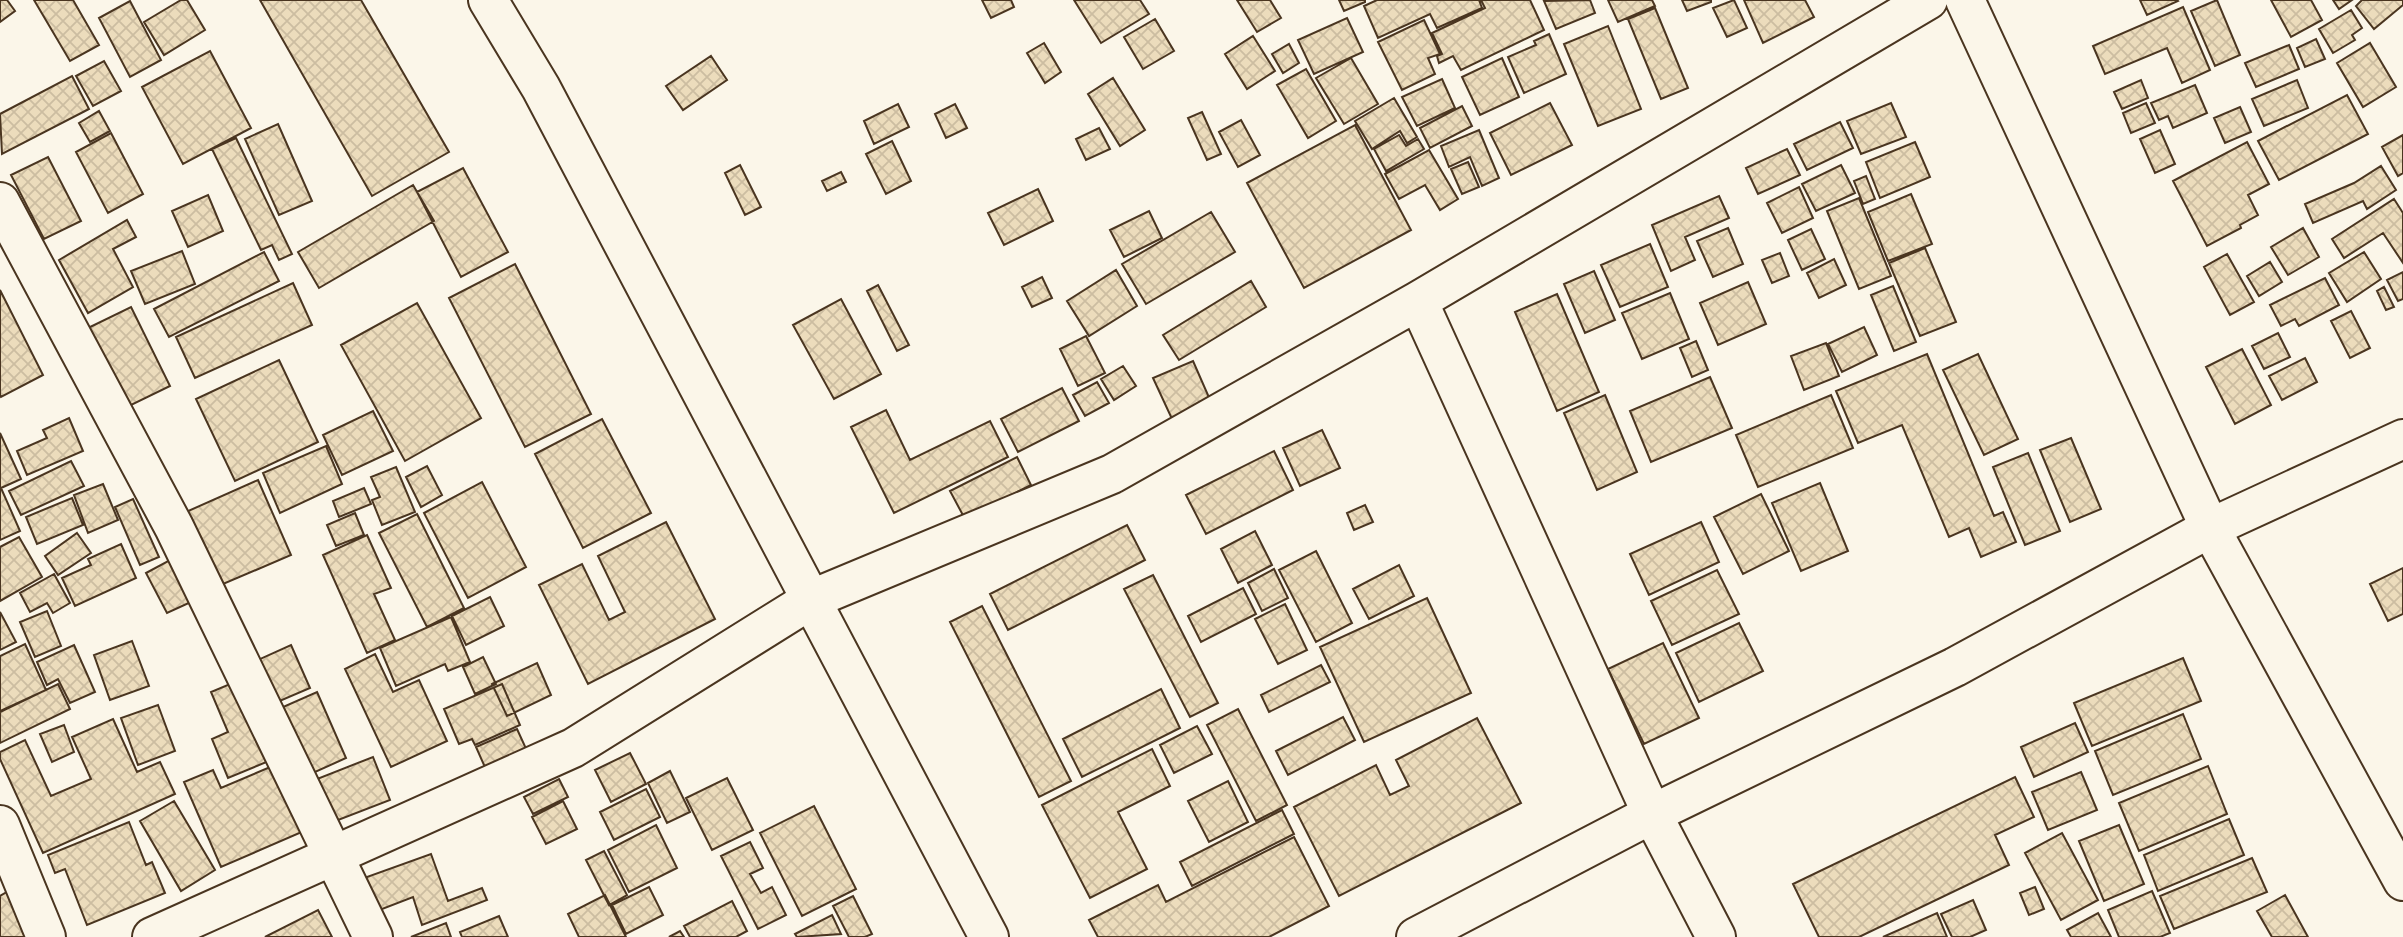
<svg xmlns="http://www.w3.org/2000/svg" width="2403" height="937" font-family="Lato,sans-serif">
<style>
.building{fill:url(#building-cross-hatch);stroke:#4a3520;stroke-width:2}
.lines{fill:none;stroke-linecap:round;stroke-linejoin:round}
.minor-casing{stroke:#4a3520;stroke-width:42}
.secondary-casing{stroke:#4a3520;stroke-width:42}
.minor{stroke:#fbf6e9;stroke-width:38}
.secondary{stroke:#fbf6e9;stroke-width:38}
</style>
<defs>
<pattern id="building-cross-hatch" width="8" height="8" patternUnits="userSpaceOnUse" patternTransform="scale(1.75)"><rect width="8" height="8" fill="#ecdcbc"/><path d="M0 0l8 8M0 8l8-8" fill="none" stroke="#ccbda1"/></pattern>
</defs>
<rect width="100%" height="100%" fill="#fbf6e9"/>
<path class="building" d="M0 0H7L15 11 0 22Z
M34 0H73L99 45 70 61Z
M181 0H187L205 30 164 55 144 22Z
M260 0H361L449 152 372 196Z
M982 0H1011L1014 7 991 18Z
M1074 0H1140L1149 14 1101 43Z
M1237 0H1270L1281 18 1257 32Z
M1339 0H1365V2L1344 11Z
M1377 0H1479L1482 8 1437 28 1430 14 1378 38 1364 6Z
M1481 0H1530L1544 30 1461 70 1453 56 1439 63 1437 56 1442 54 1432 33 1485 8Z
M1590 0 1595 13 1556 29 1544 1Z
M1608 0H1652L1655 6 1618 22Z
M1682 0H1711V2L1687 11Z
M1734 0 1747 28 1727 37 1713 8Z
M1744 0H1805L1814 17 1763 43Z
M2140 0H2177L2178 1 2147 15Z
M2217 0 2240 55 2215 66 2191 11Z
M2271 0H2311L2322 20 2291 37Z
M2333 0H2352L2339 9Z
M2362 0H2403V5L2374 29 2356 6Z
M130 1 161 60 130 77 99 18Z
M2183 7 2210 70 2182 83 2167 48 2105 74 2093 46Z
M1655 8 1688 88 1661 99 1628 19Z
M2351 10 2362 28 2352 35 2355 40 2333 53 2319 29Z
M1347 18 1363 52 1314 74 1298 40Z
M1155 19 1174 51 1143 69 1124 37Z
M1424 20 1440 54 1428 58 1435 74 1402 90 1378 42Z
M1608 26 1641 109 1598 126 1564 44Z
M1549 34 1566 74 1524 93 1508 57 1536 45 1534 41Z
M1253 36 1275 71 1247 89 1225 54Z
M2316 39 2325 59 2305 67 2297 48Z
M1044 43 1061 72 1045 83 1027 53Z
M2370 43 2396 87 2363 107 2337 63Z
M1289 44 1299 63 1283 73 1272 54Z
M2289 45 2299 69 2256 87 2245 63Z
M210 51 251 128 183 164 142 87Z
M711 56 727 80 683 110 666 86Z
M1351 58 1378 104 1344 124 1316 78Z
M1502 58 1519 97 1480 115 1462 77Z
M104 61 121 91 93 106 76 76Z
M1306 69 1336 121 1308 138 1277 85Z
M72 76 89 109 2 154 0 114Z
M1113 78 1145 130 1120 146 1088 94Z
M1442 79 1455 108 1417 126 1402 97Z
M2141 80 2148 98 2122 109 2114 92Z
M2297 80 2308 108 2264 126 2252 99Z
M2195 85 2207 113 2173 128 2168 116 2159 120 2151 103Z
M2347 95 2368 134 2279 180 2258 141Z
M1394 98 1417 137 1407 143 1400 131 1372 149 1355 121Z
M1550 103 1572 145 1511 175 1490 133Z
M1891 103 1906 137 1861 154 1847 121Z
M2146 103 2155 123 2131 133 2123 113Z
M898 104 909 127 874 144 864 121Z
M955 104 967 128 946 138 935 114Z
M1462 106 1472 126 1430 148 1420 128Z
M2240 107 2251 132 2225 143 2214 118Z
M99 111 110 131 90 142 79 123Z
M1202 112 1221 154 1207 160 1188 118Z
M1241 120 1260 155 1238 167 1219 132Z
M1840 122 1853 148 1807 170 1794 144Z
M278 124 312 201 279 215 245 139Z
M1355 125 1411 230 1304 288 1247 183Z
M1099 128 1110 149 1086 160 1076 139Z
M1479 130 1499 178 1482 186 1470 157 1449 167 1441 146Z
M2160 130 2175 164 2155 173 2140 139Z
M111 133 143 194 108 213 76 152Z
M1399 135 1406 146 1418 139 1424 149 1386 171 1374 149Z
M2403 135V173L2398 176 2382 147Z
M236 138 292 254 279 260 272 245 261 250 212 149Z
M892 141 911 181 886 194 866 154Z
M1915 142 1930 177 1880 198 1866 162Z
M2247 142 2269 184 2248 195 2258 215 2240 225 2241 228 2207 246 2173 181Z
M1787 149 1800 175 1758 194 1746 168Z
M1429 150 1458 199 1440 210 1425 185 1399 199 1385 174Z
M48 157 81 221 44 239 11 175Z
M1468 162 1479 187 1462 194 1451 169Z
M740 165 761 207 745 215 725 173Z
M1841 165 1855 193 1816 211 1802 184Z
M2381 166 2396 190 2367 209 2363 201 2313 223 2305 204 2354 183Z
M463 168 508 252 461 277 417 192Z
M841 172 846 182 827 191 822 181Z
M1866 176 1875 199 1863 204 1854 181Z
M413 185 434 221 319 288 298 252Z
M1799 187 1813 218 1782 233 1767 203Z
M1038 189 1053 221 1004 245 988 213Z
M1911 194 1932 244 1888 261 1868 212Z
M208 195 223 231 188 247 172 211Z
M1719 196 1729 218 1685 237 1695 260 1671 271 1652 225Z
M1859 198 1891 276 1859 289 1827 211Z
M2394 199 2403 213V263L2383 233 2344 258 2332 239Z
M1149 211 1162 238 1124 257 1110 230Z
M1211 212 1235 252 1146 304 1122 264Z
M127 220 136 237 113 249 133 287 88 313 59 260Z
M1728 228 1743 264 1713 277 1697 241Z
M2303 228 2319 257 2288 275 2271 247Z
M1811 229 1825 259 1802 270 1788 240Z
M1650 244 1668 287 1620 307 1601 265Z
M1925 248 1956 322 1920 336 1889 263Z
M182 251 195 284 145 304 131 271Z
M264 252 279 281 169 337 154 309Z
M2364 252 2381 279 2347 302 2329 273Z
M1780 253 1789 276 1772 283 1762 260Z
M2227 254 2254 302 2230 315 2204 267Z
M1834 259 1846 285 1819 298 1807 273Z
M2270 262 2282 282 2259 296 2247 276Z
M515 264 591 414 525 447 449 298Z
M1116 270 1137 306 1089 336 1067 301Z
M1594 271 1615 320 1585 333 1564 284Z
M2403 272V299L2398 301 2387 280Z
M1042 277 1052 298 1032 307 1022 287Z
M2325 278 2339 305 2299 326 2295 319 2281 326 2270 305Z
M1251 281 1266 307 1179 360 1163 335Z
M1748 282 1766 324 1718 345 1700 303Z
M293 283 312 325 195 378 176 337Z
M878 285 909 345 897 351 867 291Z
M1893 286 1916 342 1894 351 1871 295Z
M2384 287 2394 307 2386 310 2377 291Z
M0 290 43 375 1 397 0 395Z
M1670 293 1689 339 1642 359 1622 313Z
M1557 294 1599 392 1557 411 1515 312Z
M841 299 881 374 834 399 793 325Z
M417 303 481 418 405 461 341 345Z
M131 307 170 386 127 407 88 328Z
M2351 311 2370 348 2350 358 2331 321Z
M1864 327 1877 355 1842 372 1828 344Z
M2278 333 2290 357 2264 369 2252 346Z
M1086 336 1105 373 1078 386 1060 349Z
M1696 341 1708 370 1692 377 1680 348Z
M1826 343 1839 376 1804 390 1791 356Z
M2242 349 2271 405 2235 424 2206 367Z
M1927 354 1994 516 2003 512 2016 542 1981 557 1969 528 1949 537 1902 425 1858 443 1836 391Z
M1978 354 2018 439 1984 455 1943 370Z
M2305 358 2317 382 2282 400 2269 376Z
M279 360 318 442 235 481 196 399Z
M1193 361 1211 402 1172 419 1153 378Z
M1123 366 1136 386 1114 400 1101 379Z
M1710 377 1732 428 1651 462 1630 411Z
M1097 382 1109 403 1085 416 1073 395Z
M1062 388 1079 421 1018 452 1001 419Z
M1605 395 1637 472 1597 490 1564 413Z
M1831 395 1853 448 1758 487 1736 435Z
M886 410 910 460 990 421 1008 457 894 513 851 427Z
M373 411 393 451 342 475 323 435Z
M69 418 83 451 27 475 17 451 47 438 43 430Z
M602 419 651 513 583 548 535 454Z
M1322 430 1340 468 1300 486 1283 448Z
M0 433 21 479 1 488 20 531 0 540Z
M2071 438 2101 509 2070 522 2040 450Z
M326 446 342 484 280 513 263 473Z
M1274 451 1293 490 1206 534 1186 495Z
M2028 453 2060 531 2025 545 1993 467Z
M1017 457 1031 485 965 519 950 491Z
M71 461 84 486 21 515 9 491Z
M427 466 442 495 421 507 406 477Z
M396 467 415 512 382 525 372 500 380 497 371 477Z
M258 480 291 555 209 590 177 516Z
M482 482 526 567 468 598 424 513Z
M1820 483 1848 551 1801 571 1772 503Z
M103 484 118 520 88 533 74 495Z
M364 488 371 504 339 517 333 501Z
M1761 494 1789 551 1743 574 1714 517Z
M72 498 83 525 37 544 26 517Z
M133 499 159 557 140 565 115 507Z
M1365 505 1373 522 1354 530 1347 513Z
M355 513 364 535 336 546 327 525Z
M417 514 464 608 427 627 379 533Z
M666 522 715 619 588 684 539 585 582 564 609 620 625 612 598 556Z
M1701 522 1719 562 1649 595 1630 554Z
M1127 525 1145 560 1008 630 990 594Z
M1255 531 1272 565 1238 583 1221 549Z
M77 533 91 553 58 575 45 556Z
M367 535 391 588 374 594 395 640 367 653 323 555Z
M19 537 42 577 0 601V547Z
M121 544 136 578 75 606 62 578 91 565 88 559Z
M1316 551 1352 623 1316 642 1279 570Z
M170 560 191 602 167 613 146 573Z
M1399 565 1414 596 1369 619 1353 589Z
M2403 568V614L2388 621 2370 584Z
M1274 569 1288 598 1262 611 1248 583Z
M1717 570 1739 614 1672 645 1651 601Z
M54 574 70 603 53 613 47 603 30 612 20 593Z
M1153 575 1218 703 1190 717 1124 589Z
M1243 588 1256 614 1201 642 1188 616Z
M490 597 504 626 466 645 452 616Z
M1427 598 1471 693 1364 742 1320 647Z
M1285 604 1307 650 1278 664 1255 619Z
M982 606 1071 781 1039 797 950 622Z
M47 611 61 646 35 657 20 622Z
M0 612 16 642 0 650Z
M451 617 470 662 448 671 445 664 396 686 380 648Z
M1739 623 1763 671 1699 702 1676 653Z
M132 641 149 686 110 700 94 655Z
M1663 643 1699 718 1644 744 1608 669Z
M25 644 46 690 0 711V656Z
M74 645 95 692 70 703 58 679 47 685 37 662Z
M291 645 310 688 268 706 249 664Z
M375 654 393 692 419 680 447 741 391 767 345 669Z
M483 657 496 684 475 694 463 667Z
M2183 658 2201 701 2092 746 2074 703Z
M537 663 551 695 507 716 492 684Z
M1321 665 1330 682 1269 712 1261 695Z
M242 679 276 758 228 778 212 739 228 732 211 692Z
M58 684 70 709 0 743V712Z
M502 684 520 725 475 745 472 739 459 744 444 709Z
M1161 689 1180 728 1082 777 1063 739Z
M317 692 346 758 304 777 274 711Z
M158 705 175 751 138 765 121 718Z
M1238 709 1287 805 1256 821 1207 725Z
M2183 714 2201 759 2113 795 2095 751Z
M1343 717 1355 740 1288 775 1276 751Z
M1477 718 1521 803 1339 896 1294 807 1376 765 1390 795 1409 786 1396 760Z
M113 719 137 772 160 762 175 794 43 853 0 759V752L25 740 51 796 91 779 72 737Z
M2075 723 2088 752 2034 777 2021 747Z
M64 725 74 752 52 762 40 734Z
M1197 726 1212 754 1174 773 1160 745Z
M517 729 533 764 492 783 476 747Z
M1152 749 1170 786 1118 812 1147 869 1090 898 1042 805Z
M630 753 646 784 611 802 595 770Z
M373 757 390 800 333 822 317 779Z
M282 762 311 828 221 867 184 782 213 770 221 788Z
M2208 766 2227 814 2139 851 2119 803Z
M670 771 690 812 667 823 648 783Z
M2081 772 2097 810 2048 830 2032 792Z
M2015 777 2034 817 1995 835 2009 865 1859 937H1819L1793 884Z
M727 778 753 830 712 850 686 798Z
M559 779 568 797 533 814 524 797Z
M1228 781 1248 822 1209 842 1188 801Z
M646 789 660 817 614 840 600 812Z
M174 801 215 870 181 891 140 821Z
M563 801 577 829 546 844 532 817Z
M814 806 856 889 802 916 760 833Z
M1282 810 1294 834 1192 886 1180 862Z
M2229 819 2244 855 2158 891 2144 855Z
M129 822 146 865 152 862 165 893 87 925 65 869 55 873 48 855Z
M656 825 677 868 629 892 608 850Z
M2119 825 2144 884 2104 901 2079 841Z
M2062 833 2098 900 2061 920 2025 853Z
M1294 837 1329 906 1269 937H1098L1089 920 1158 885 1166 902Z
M750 842 763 868 750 874 761 893 772 887 786 915 758 929 721 856Z
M604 851 627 895 609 905 586 860Z
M431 854 448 901 482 888 487 900 422 925 413 897 377 911 364 878Z
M2252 858 2267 892 2174 929 2160 896Z
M649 887 663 915 626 934 612 905Z
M2035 887 2044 909 2029 915 2020 893Z
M2152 891 2170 933 2160 937H2119L2108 910Z
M7 892 29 937H0V896Z
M605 895 626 937H579L568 914Z
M2285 895 2308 937H2272L2257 911Z
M853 896 872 934 865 937H849L833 906Z
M1973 900 1986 930 1970 937H1952L1941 914Z
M732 901 747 931 736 937H690L684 926Z
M318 910 332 937H265Z
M1937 913 1947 937H1883Z
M2098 913 2111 937H2071L2067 930Z
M832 915 841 934 797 937 795 934Z
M499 916 508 937H462L460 932Z
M446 923 451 937H411Z
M680 931 684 937H669Z"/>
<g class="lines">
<defs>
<path id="minor" d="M1965 0 2210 528 2403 881
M0 202 174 527 373 937
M1418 301 1652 814 1716 937
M0 825 46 937
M152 937 573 748 812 599 1112 474 1418 301 1928 0"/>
<path id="secondary" d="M488 0 541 88 989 937
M1416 937 1652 814 1955 667 2210 528 2403 439"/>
</defs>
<use href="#minor" class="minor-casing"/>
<use href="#secondary" class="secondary-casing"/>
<use href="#minor" class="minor"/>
<use href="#secondary" class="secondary"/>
</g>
</svg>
